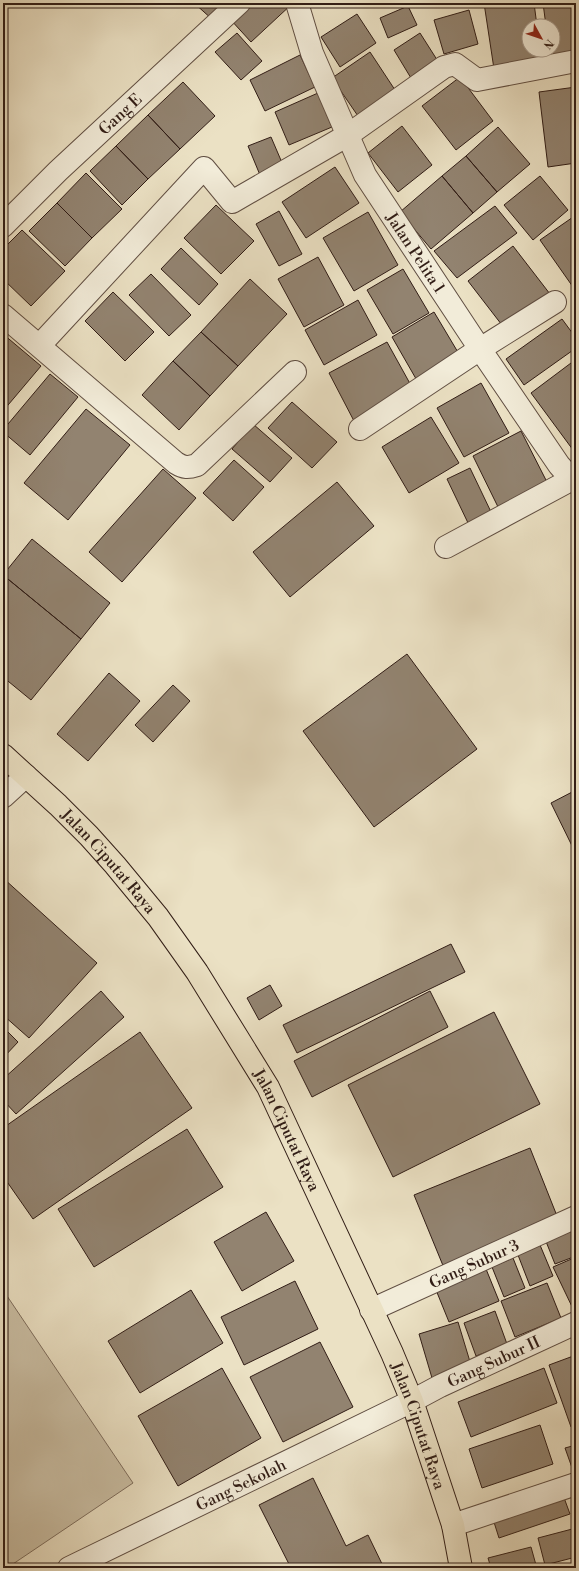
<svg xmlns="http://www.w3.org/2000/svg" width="579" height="1571" font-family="'Libre Bodoni',serif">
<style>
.green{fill:#cbc0a6;stroke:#7e6e5e}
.building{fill:#928370;stroke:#311d16}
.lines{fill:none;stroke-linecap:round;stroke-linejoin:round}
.minor-casing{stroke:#604e42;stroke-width:24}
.major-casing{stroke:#311d16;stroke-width:24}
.minor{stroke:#f2ecd9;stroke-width:22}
.major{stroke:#ebe1c4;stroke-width:22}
.labels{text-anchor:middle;stroke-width:4;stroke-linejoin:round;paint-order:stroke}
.street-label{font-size:16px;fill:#311d16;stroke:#f2ecd9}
</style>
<rect width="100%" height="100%" fill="#ebe1c4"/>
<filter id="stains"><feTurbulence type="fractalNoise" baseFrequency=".005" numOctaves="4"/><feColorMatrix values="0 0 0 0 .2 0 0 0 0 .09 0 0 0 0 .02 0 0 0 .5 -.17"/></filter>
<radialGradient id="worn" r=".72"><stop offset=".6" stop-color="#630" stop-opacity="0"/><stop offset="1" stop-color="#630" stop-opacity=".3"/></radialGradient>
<path class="green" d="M3 1290 133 1483 7 1568H3Z"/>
<path class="building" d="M194 3H228L213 20Z
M249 3H293L251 42 230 19Z
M484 3H534L537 26H529V50H541L542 61 494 69Z
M543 3H576V55L550 59 549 50H553V26H546Z
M408 6 417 25 388 38 380 18Z
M469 10 478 44 444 54 434 20Z
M357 14 376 43 340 67 321 37Z
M237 33 262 61 241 80 215 52Z
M420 33 441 66 414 83 394 50Z
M370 52 397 93 360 119 332 78Z
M300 55 315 87 265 111 250 80Z
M460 77 493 121 456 150 422 106Z
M183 82 215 116 180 149 148 115Z
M576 87V163L548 167 539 92Z
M318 93 332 127 289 145 275 112Z
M148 115 180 149 148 179 116 146Z
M402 126 432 165 398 192 368 153Z
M498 127 530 164 497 192 466 156Z
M271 137 283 165 260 175 248 146Z
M116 146 148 179 122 205 90 171Z
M466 156 497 192 473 213 442 176Z
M335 167 359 203 306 238 282 202Z
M86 173 122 209 92 238 57 203Z
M442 176 473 213 431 249 400 212Z
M540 176 568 210 533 240 504 205Z
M57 203 92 238 65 266 29 231Z
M216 205 254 241 221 274 184 238Z
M495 206 517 233 457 278 434 251Z
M279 211 302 254 279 266 256 224Z
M368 212 398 265 354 291 323 238Z
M576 215V285L573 287 540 240Z
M22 230 65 271 31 306 3 279V249Z
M513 246 550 294 505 329 468 281Z
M181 248 218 284 199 305 161 269Z
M318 257 344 305 304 327 278 279Z
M403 269 429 313 393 334 367 290Z
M151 274 191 315 169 336 129 295Z
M250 279 287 314 238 366 201 332Z
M113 292 154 332 125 361 85 321Z
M358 300 377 335 324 365 305 330Z
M576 311V320L572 314Z
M434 312 462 359 419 384 392 337Z
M562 319 576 338V348L524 385 506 359Z
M201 332 238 366 210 396 173 361Z
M3 334 41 366 3 411Z
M387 342 413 389 354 421 329 373Z
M575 360 576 361V454L531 393Z
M173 361 210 396 179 430 142 395Z
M50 374 78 397 30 455 3 432V430Z
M481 383 509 433 464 457 437 408Z
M292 402 337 442 312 468 268 428Z
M86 409 130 445 68 520 24 483Z
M431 417 459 463 409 493 382 447Z
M253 424 292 458 270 482 232 449Z
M521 431 549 486 500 511 473 456Z
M234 460 264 487 233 521 203 493Z
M470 468 492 514 469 525 447 479Z
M163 469 196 498 122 582 89 552Z
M337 482 374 526 290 597 253 552Z
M32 539 110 603 81 639 3 575Z
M3 575 81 639 31 700 3 677Z
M407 654 477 749 374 827 303 731Z
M109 673 140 701 88 761 57 734Z
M173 685 190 701 153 742 135 725Z
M576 790V854L551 803Z
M3 878 97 963 29 1038 3 1015Z
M451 944 465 972 297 1053 283 1025Z
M270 985 282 1006 259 1020 247 998Z
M101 991 124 1017 16 1114 3 1100V1079Z
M430 991 448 1027 312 1097 294 1061Z
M494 1012 540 1104 393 1177 348 1085Z
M3 1027 18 1042 3 1058Z
M140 1032 192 1108 33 1219 3 1176V1128Z
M187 1129 223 1187 94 1267 58 1209Z
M530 1148 559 1221 444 1268 414 1195Z
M266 1212 294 1261 242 1291 214 1242Z
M576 1220V1256L555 1264 543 1234Z
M540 1245 553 1276 530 1286 518 1255Z
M576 1257V1315L553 1267Z
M513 1258 525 1288 504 1297 492 1267Z
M486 1269 499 1301 449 1322 436 1290Z
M295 1281 318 1329 244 1365 221 1317Z
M547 1283 561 1318 515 1337 501 1301Z
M191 1290 223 1343 140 1393 108 1341Z
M495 1311 507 1344 476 1356 464 1323Z
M458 1322 471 1365 432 1378 419 1334Z
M320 1342 353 1407 283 1442 250 1377Z
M576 1355V1425L571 1427 549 1365Z
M222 1368 261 1438 178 1486 138 1416Z
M544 1368 557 1403 471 1437 458 1402Z
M540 1425 553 1464 482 1488 469 1449Z
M576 1445V1479L565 1448Z
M313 1478 346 1546 368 1535 384 1568H291L259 1505Z
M563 1495 570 1514 499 1538 493 1519Z
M576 1528V1557L545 1565 538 1538Z
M531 1547 536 1565 524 1568H491L488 1558Z"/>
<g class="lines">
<defs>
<g id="minor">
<path id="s1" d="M297 3 312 53 365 175 480 349 559 465 566 473 576 477"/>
<path id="s2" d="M3 226 58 171 239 3"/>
<path d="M3 315 176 463C184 468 188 468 197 465L295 372"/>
<path d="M40 345 204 168 232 202 348 135 444 67 455 64 477 80 576 61"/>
<path d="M360 429 480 349 555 302"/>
<path d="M446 547 576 477"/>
<path d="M3 797 26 776"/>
<path id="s3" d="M371 1310 576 1217"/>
<path d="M453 1525 576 1484"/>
<path id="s4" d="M69 1568 412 1401 440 1386 576 1323"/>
</g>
<g id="major">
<path id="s5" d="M3 755 58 805 89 836 115 865 158 917 197 972 268 1087 392 1353 412 1401 453 1525 461 1568"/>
</g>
</defs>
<use href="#minor" class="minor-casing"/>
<use href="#major" class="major-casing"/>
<use href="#minor" class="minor"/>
<use href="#major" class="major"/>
</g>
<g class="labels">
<g class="street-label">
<text dy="6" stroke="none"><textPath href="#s2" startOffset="162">Gang E</textPath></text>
<text dy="6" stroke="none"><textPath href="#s1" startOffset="278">Jalan Pelita 1</textPath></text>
<text dy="6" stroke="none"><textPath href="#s5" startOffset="150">Jalan Ciputat Raya</textPath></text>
<text dy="6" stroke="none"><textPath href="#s5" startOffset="474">Jalan Ciputat Raya</textPath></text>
<text dy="6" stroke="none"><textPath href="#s3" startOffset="113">Gang Subur 3</textPath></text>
<text dy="6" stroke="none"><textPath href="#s4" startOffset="472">Gang Subur II</textPath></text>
<text dy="6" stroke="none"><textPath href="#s5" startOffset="798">Jalan Ciputat Raya</textPath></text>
<text dy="6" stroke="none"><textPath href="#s4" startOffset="191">Gang Sekolah</textPath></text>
</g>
</g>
<rect width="579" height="1571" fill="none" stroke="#ebe1c4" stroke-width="16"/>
<rect x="4" y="4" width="571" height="1563" fill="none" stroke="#311d16" stroke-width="2"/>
<rect x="8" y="8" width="563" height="1555" fill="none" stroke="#311d16"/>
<g transform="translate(541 38) rotate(130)"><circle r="19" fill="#f2ecd9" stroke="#a5998b"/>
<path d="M0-3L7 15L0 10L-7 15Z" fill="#8f2418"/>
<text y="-6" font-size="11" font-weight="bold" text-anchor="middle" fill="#311d16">N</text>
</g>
<rect width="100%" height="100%" filter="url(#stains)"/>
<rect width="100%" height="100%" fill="url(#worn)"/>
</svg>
